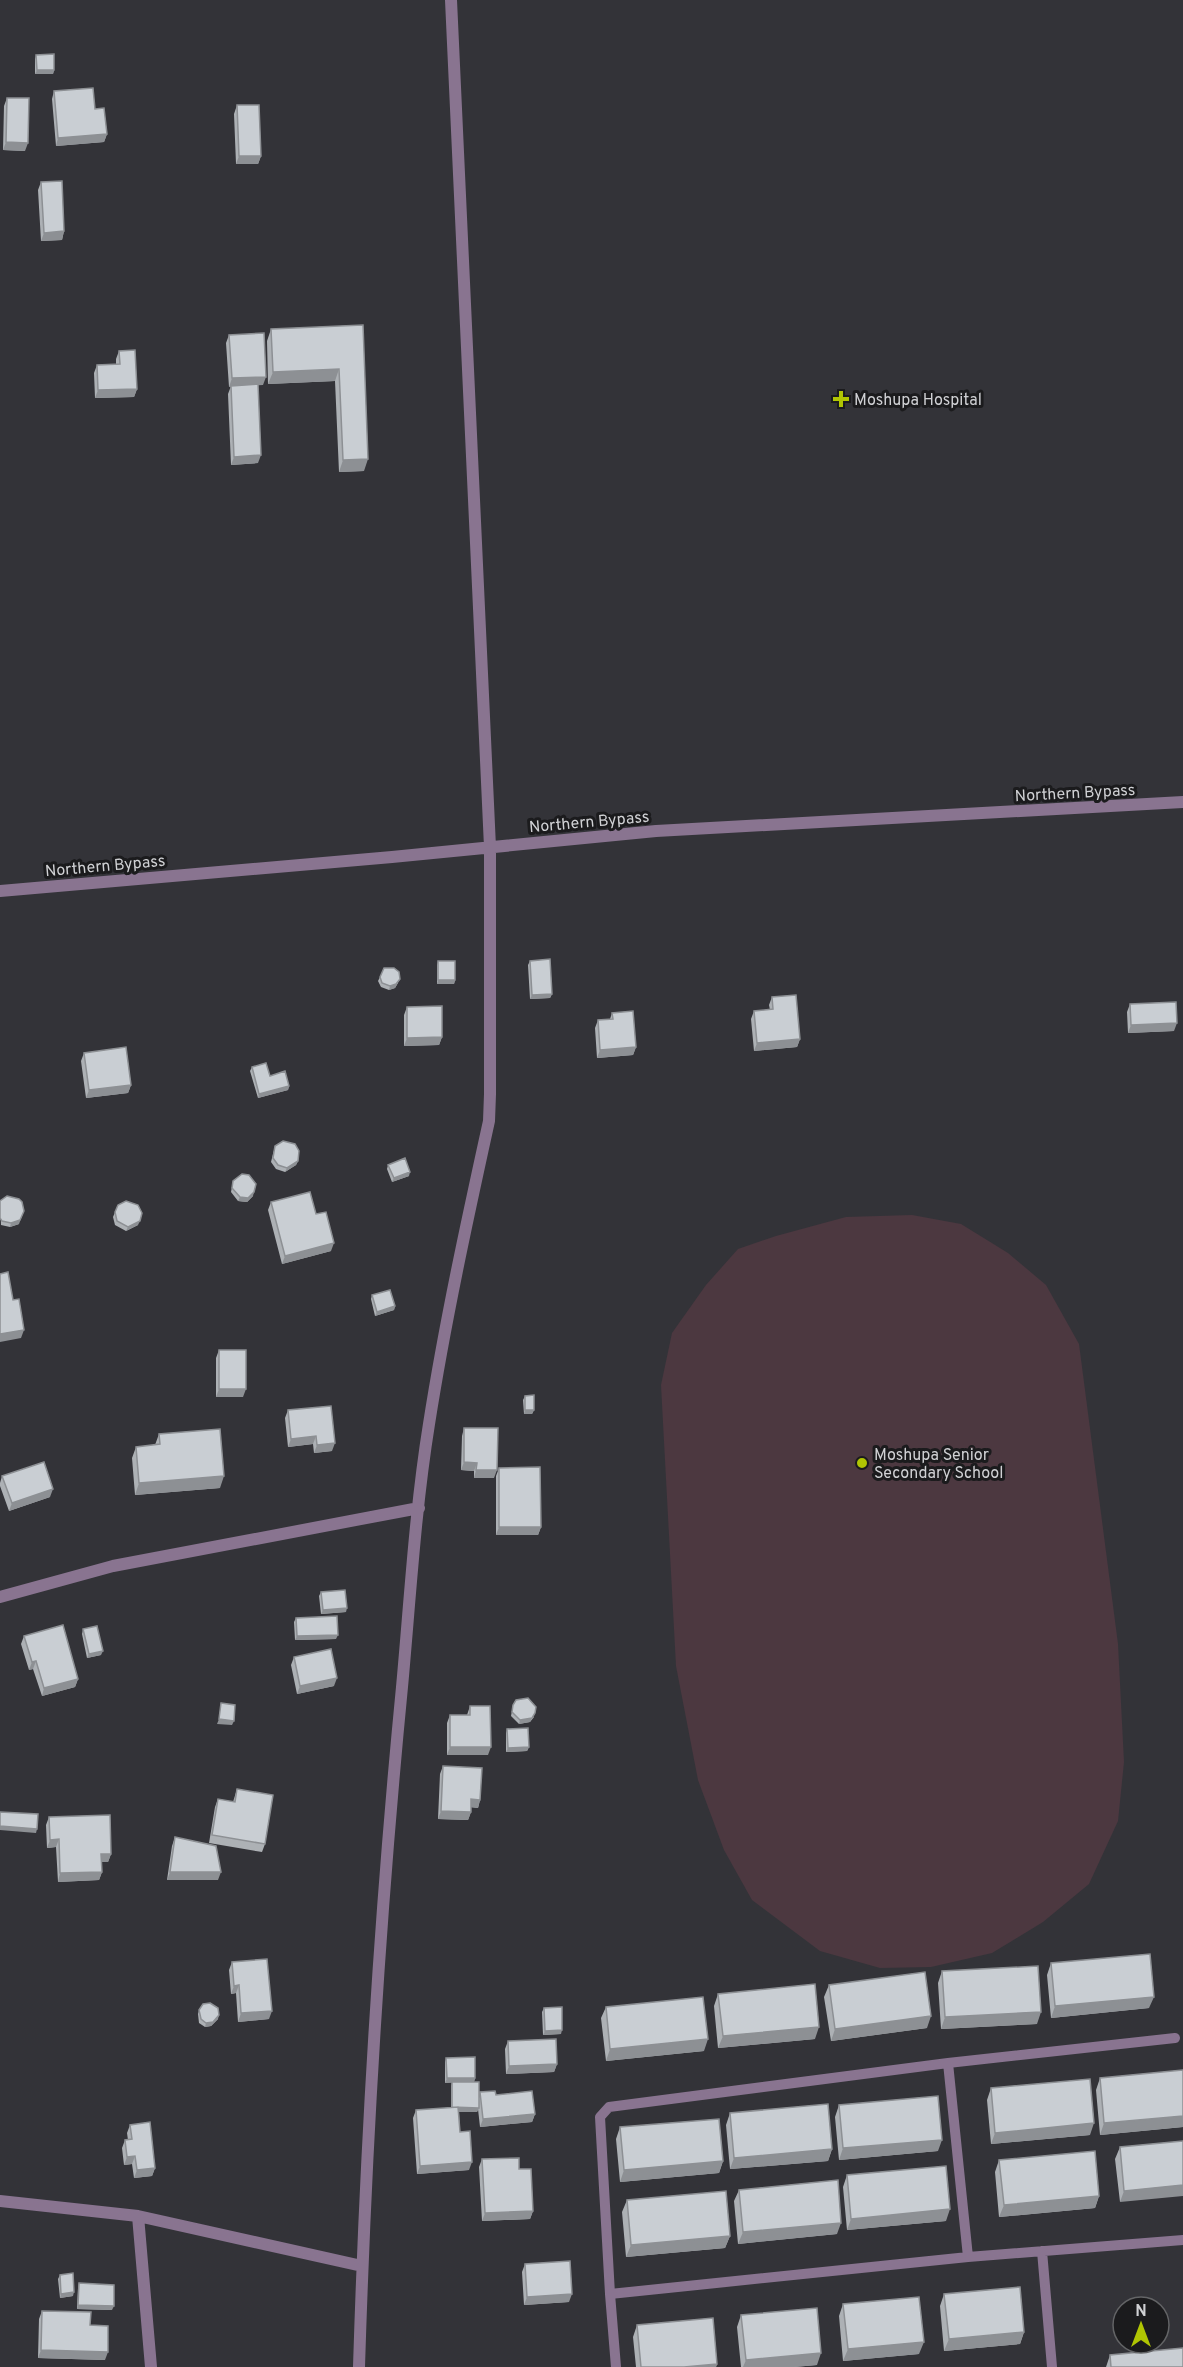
<svg xmlns="http://www.w3.org/2000/svg" width="1183" height="2367" font-family="Overpass,sans-serif">
<style>
.green{fill:#4c3840}
.lines{fill:none;stroke-linecap:round;stroke-linejoin:round}
.lane{stroke:#897490;stroke-width:10}
.street{stroke:#897490;stroke-width:12}
.wall{fill:#adb1b5}
.shaded-wall{fill:#8d9094}
.building{fill:#c9ced3;stroke:#8d9094;stroke-width:1.5}
.poi-dot{fill:#b0c503;stroke:#1b1b1d;stroke-width:2}
.labels{text-anchor:middle;stroke-width:6;stroke-linejoin:round;paint-order:stroke}
.poi-label{font-size:16px;fill:#d0d1d4;stroke:#1b1b1d;text-anchor:start}
.street-label{font-size:16px;fill:#d0d1d4;stroke:#1b1b1d}
</style>
<rect width="100%" height="100%" fill="#333338"/>
<path class="green" d="M912 1215 961 1224 1008 1253 1046 1285 1079 1344 1118 1644 1124 1762 1118 1821 1089 1884 1043 1922 992 1953 931 1967 880 1968 820 1951 752 1900 724 1850 698 1780 676 1666 661 1385 672 1333 706 1285 738 1249 776 1236 846 1217Z"/>
<g class="lines">
<path class="lane" d="M948 2063 968 2257
M1042 2251 1052 2367
M610 2294 968 2257 1183 2240
M616 2367 610 2294 600 2117 609 2107 948 2063 1175 2038"/>
<path class="street" d="M0 891 392 857 656 831 1183 802
M0 1597 113 1566 419 1508
M0 2201 138 2216
M151 2367 138 2216 362 2266
M359 2367C366 2140 380 1913 402 1687 410 1600 415 1511 429 1424 445 1322 467 1221 489 1121L490 1094V847L451 0"/>
</g>
<path class="wall" d="M36 55 54 70 53 74H35V59Z
M54 91 95 109 107 134 104 142 56 146 52 99Z
M7 98 25 151 3 150 4 106Z
M237 105 261 156 258 164H236L234 114Z
M41 182 64 231 62 240 41 241 38 190Z
M363 325 364 471 339 472 335 381 268 384 267 341 271 329Z
M229 335 263 385H258V463L231 465 228 394 231 386 229 387 226 343Z
M119 351 137 389 134 397 95 398 94 373 97 365 116 364V359Z
M438 961 455 980 454 984H437V965Z
M530 961 552 994 550 998 530 999 528 965Z
M380 977 398 983 395 988 389 990 381 987 378 981Z
M772 997 800 1039 797 1047 754 1051 751 1019 754 1011 770 1010 769 1005Z
M1130 1004 1174 1031 1128 1033 1127 1012Z
M407 1007 442 1037 439 1045 404 1046V1015Z
M612 1013 636 1047 633 1055 597 1058 595 1028 598 1020 610 1019Z
M84 1053 131 1085 128 1093 86 1098 81 1061Z
M252 1067 289 1086 288 1090 258 1098 250 1071Z
M275 1146 298 1161 296 1165 285 1172 276 1169 271 1162Z
M388 1165 409 1176 392 1182 387 1169Z
M233 1181 253 1196 247 1202 238 1201 231 1192Z
M0 1201 19 1224 10 1227 1 1225Z
M271 1202 316 1214 331 1251 282 1264 268 1210Z
M118 1205 138 1225 126 1231 115 1225 113 1217Z
M372 1295 395 1306 394 1310 375 1316 371 1299Z
M219 1350 243 1397H216V1358Z
M525 1396 534 1410 532 1414H524L523 1400Z
M288 1410 332 1451 314 1453 313 1444 288 1447 285 1418Z
M464 1428 494 1478H474V1471L461 1470 462 1436Z
M159 1434 220 1488 135 1495 132 1458 136 1447 155 1445Z
M499 1468 541 1527 538 1535H496V1476Z
M2 1476 50 1497 9 1511 0 1486V1483Z
M321 1592 346 1612 321 1614 319 1596Z
M296 1618 336 1639 295 1640 294 1622Z
M83 1629 101 1655 87 1658 82 1634Z
M24 1636 78 1679 75 1687 42 1696 33 1669 29 1670 21 1644Z
M294 1657 334 1686 297 1694 291 1665Z
M513 1705 534 1717 530 1722 519 1724 511 1716Z
M470 1706 488 1755H447V1723L450 1715H467Z
M507 1729 529 1747 527 1751 506 1752V1733Z
M443 1766 480 1800 478 1808 471 1807V1812L468 1820 438 1819 440 1774Z
M237 1789 265 1844 262 1852 209 1843 215 1807 218 1799 233 1802Z
M49 1817 111 1854 108 1862H101L102 1872 99 1880 58 1882 56 1847 47 1848 46 1825Z
M175 1837 218 1880H167L172 1846Z
M232 1962 269 2019 238 2022 236 1993 231 1994 229 1970Z
M1051 1963 1149 2008 1051 2018 1047 1975Z
M942 1971 1037 2024 941 2029 938 1983Z
M829 1985 927 2028 831 2041 824 1997Z
M718 1994 815 2039 718 2048 714 2006Z
M606 2007 704 2051 606 2061 601 2018Z
M544 2008 561 2034 543 2035 542 2012Z
M199 2010 218 2019 211 2026 205 2027 199 2023 198 2014Z
M508 2041 557 2064 554 2072 506 2074 505 2049Z
M446 2058 475 2078 474 2082 479 2098 480 2092 496 2095 535 2114 532 2122 480 2127 478 2109 477 2112H459L460 2132 469 2170 417 2174 413 2118 416 2110 451 2108V2086L452 2082 445 2083V2062Z
M1183 2070V2127L1100 2135 1096 2090 1100 2078Z
M991 2088 1090 2135 991 2144 987 2100Z
M839 2105 938 2151 839 2160 835 2117Z
M730 2113 832 2149 828 2161 730 2169 726 2125Z
M130 2125 155 2168 152 2176 134 2178 132 2164 124 2165 122 2148 125 2140H128L127 2133Z
M620 2127 723 2161 719 2173 620 2182 616 2139Z
M1183 2141 1120 2202 1115 2159 1120 2147Z
M482 2159 519 2169 533 2211 530 2219 482 2221 479 2167Z
M999 2160 1099 2196 1095 2208 999 2217 995 2172Z
M847 2175 946 2221 847 2230 843 2187Z
M739 2190 837 2234 738 2244 734 2201Z
M627 2200 730 2236 725 2248 626 2257 622 2212Z
M525 2264 569 2302 524 2305 522 2272Z
M60 2275 73 2296 60 2298 58 2279Z
M79 2283 112 2310 77 2309 78 2288Z
M944 2294 1024 2332 1020 2344 944 2351 940 2306Z
M843 2304 919 2354 843 2361 839 2316Z
M42 2311 90 2325 105 2360 38 2358 39 2319Z
M741 2315 817 2365 794 2367H741L737 2327Z
M637 2325 717 2364 716 2367H636L633 2337Z
M1110 2355 1183 2367H1106Z"/>
<path class="shaded-wall" d="M37 70H54L53 74H35Z
M107 134 104 142 56 146 58 138Z
M6 142 28 143 25 151 3 150Z
M239 156H261L258 164H236Z
M64 231 62 240 41 241 44 233Z
M339 369 335 381 268 384 273 372Z
M266 377 263 385 229 387 232 378Z
M137 389 134 397 95 398 98 390Z
M261 455 258 463 231 465 234 457Z
M368 459 364 471 339 472 343 460Z
M400 979 395 988 389 990 390 986Z
M438 980H455L454 984H437Z
M552 994 550 998 530 999 532 995Z
M1177 1023 1174 1031 1128 1033 1131 1025Z
M442 1037 439 1045 404 1046 407 1038Z
M800 1039 797 1047 754 1051 757 1043Z
M636 1047 633 1055 597 1058 600 1050Z
M131 1085 128 1093 86 1098 89 1090Z
M289 1086 288 1090 258 1098 259 1094Z
M298 1161 296 1165 285 1172 287 1168Z
M410 1172 409 1176 392 1182 394 1178Z
M254 1192 253 1196 247 1202 238 1201 240 1197Z
M24 1211 19 1224 10 1227 11 1223Z
M140 1221 138 1225 126 1231 128 1227Z
M334 1243 331 1251 282 1264 285 1256Z
M395 1306 394 1310 375 1316 377 1312Z
M24 1330 21 1338 0 1342V1334Z
M219 1389H246L243 1397H216Z
M525 1410H534L532 1414H524Z
M316 1436 313 1444 288 1447 291 1439Z
M335 1443 332 1451 314 1453 317 1445Z
M464 1462 477 1463 474 1471 461 1470Z
M476 1470H497L494 1478H474Z
M224 1476 220 1488 135 1495 139 1483Z
M53 1489 50 1497 9 1511 12 1503Z
M499 1527H541L538 1535H496Z
M347 1608 346 1612 321 1614 323 1610Z
M338 1635 336 1639 295 1640 297 1636Z
M103 1651 101 1655 87 1658 89 1654Z
M36 1661 33 1669 29 1670 32 1662Z
M337 1678 334 1686 297 1694 300 1686Z
M78 1679 75 1687 42 1696 44 1688Z
M535 1713 530 1722 519 1724 520 1720Z
M219 1719 234 1721 232 1725 217 1724Z
M450 1747H491L488 1755H447Z
M529 1747 527 1751 506 1752 508 1748Z
M471 1799 480 1800 478 1808 468 1807Z
M441 1811 471 1812 468 1820 438 1819Z
M0 1826 37 1829 36 1833 0 1830Z
M59 1839 56 1847 47 1848 50 1840Z
M101 1854H111L108 1862H98Z
M102 1872 99 1880 58 1882 60 1873Z
M170 1872H221L218 1880H167Z
M239 1985 236 1993 231 1994 234 1986Z
M1154 1997 1149 2008 1051 2018 1055 2006Z
M272 2011 269 2019 238 2022 241 2013Z
M1041 2012 1037 2024 941 2029 945 2017Z
M219 2015 218 2019 211 2026 205 2027 206 2023Z
M931 2016 927 2028 831 2041 835 2029Z
M819 2027 815 2039 718 2048 723 2036Z
M562 2030 561 2034 543 2035 545 2031Z
M708 2039 704 2051 606 2061 610 2049Z
M557 2064 554 2072 506 2074 509 2066Z
M447 2078H475L474 2082 445 2083Z
M452 2108H479L477 2112H451Z
M535 2114 532 2122 480 2127 483 2119Z
M1183 2116V2127L1100 2135 1104 2123Z
M1094 2123 1090 2135 991 2144 995 2133Z
M942 2140 938 2151 839 2160 843 2148Z
M832 2149 828 2161 730 2169 734 2158Z
M135 2156 132 2164 124 2165 127 2157Z
M723 2161 719 2173 620 2182 624 2170Z
M472 2162 469 2170 417 2174 420 2166Z
M155 2168 152 2176 134 2178 137 2170Z
M1183 2185V2196L1120 2202 1124 2191Z
M1099 2196 1095 2208 999 2217 1004 2205Z
M950 2209 946 2221 847 2230 851 2219Z
M533 2211 530 2219 482 2221 485 2213Z
M841 2223 837 2234 738 2244 743 2232Z
M730 2236 725 2248 626 2257 631 2245Z
M74 2292 73 2296 60 2298 61 2294Z
M572 2294 569 2302 524 2305 527 2297Z
M78 2305 114 2306 112 2310 77 2309Z
M1024 2332 1020 2344 944 2351 949 2339Z
M924 2342 919 2354 843 2361 848 2349Z
M41 2350 108 2352 105 2360 38 2358Z
M821 2353 817 2365 794 2367H743L746 2360Z
M717 2364 716 2367H684Z"/>
<path class="building" d="M54 54V70H37L36 55Z
M93 88 95 109 104 108 107 134 58 138 54 91Z
M7 98H29L28 143 6 142Z
M237 105H259L261 156H239Z
M62 181 64 231 44 233 41 182Z
M363 325 368 459 343 460 339 369 273 372 271 329Z
M264 333 266 377 232 378 229 335Z
M135 350 137 389 98 390 97 365 120 364 119 351Z
M258 384 261 455 234 457 231 386Z
M550 959 552 994 532 995 530 961Z
M438 961H455V980H438Z
M384 968H394L399 972 400 979 396 984 390 986 382 983 380 977Z
M796 995 800 1039 757 1043 754 1011 773 1009 772 997Z
M1176 1002 1177 1023 1131 1025 1130 1004Z
M442 1006V1037L407 1038V1007Z
M633 1011 636 1047 600 1050 598 1020 613 1019 612 1013Z
M126 1047 131 1085 89 1090 84 1053Z
M266 1063 270 1076 285 1071 289 1086 259 1094 252 1067Z
M283 1141 295 1144 299 1151 298 1161 287 1168 278 1165 273 1158 275 1146Z
M405 1158 410 1172 394 1178 388 1165Z
M242 1174 249 1175 256 1184 254 1192 248 1198 240 1197 232 1188 233 1181Z
M310 1192 316 1214 326 1212 334 1243 285 1256 271 1202Z
M7 1196 19 1199 22 1202 24 1211 20 1220 11 1223 2 1221 0 1218V1201Z
M126 1201 138 1205 142 1213 140 1221 128 1227 117 1221 115 1212 118 1205Z
M8 1272 13 1300 19 1299 24 1330 0 1334V1274Z
M390 1290 395 1306 377 1312 372 1295Z
M219 1350H246V1389H219Z
M534 1395V1410H525V1396Z
M331 1406 335 1443 317 1445 316 1436 291 1439 288 1410Z
M464 1428H498L497 1470H476L477 1463 464 1462Z
M220 1429 224 1476 139 1483 136 1447 160 1444 159 1434Z
M44 1462 53 1489 12 1503 2 1476Z
M540 1467 541 1527H499V1468Z
M345 1590 347 1608 323 1610 321 1592Z
M337 1616 338 1635 297 1636 296 1618Z
M63 1625 78 1679 44 1688 36 1661 32 1662 24 1636Z
M97 1626 103 1651 89 1654 83 1629Z
M331 1649 337 1678 300 1686 294 1657Z
M528 1698 536 1707 535 1713 532 1718 520 1720 512 1712 513 1705 516 1700Z
M221 1703 235 1705 234 1721 219 1719Z
M470 1706H490L491 1747H450V1715H470Z
M528 1728 529 1747 508 1748 507 1729Z
M443 1766 482 1768 480 1800 471 1799V1812L441 1811Z
M237 1789 273 1795 265 1844 212 1835 218 1799 235 1802Z
M0 1812 38 1814 37 1829 0 1826Z
M110 1815 111 1854H101L102 1872 60 1873 59 1839 50 1840 49 1817Z
M175 1837 216 1846 221 1872H170Z
M1150 1954 1154 1997 1055 2006 1051 1963Z
M267 1959 272 2011 241 2013 239 1985 234 1986 232 1962Z
M1038 1966 1041 2012 945 2017 942 1971Z
M925 1972 931 2016 835 2029 829 1985Z
M815 1984 819 2027 723 2036 718 1994Z
M703 1997 708 2039 610 2049 606 2007Z
M210 2003 218 2008 219 2015 213 2022 206 2023 201 2019 199 2010 203 2004Z
M562 2007V2030L545 2031 544 2008Z
M556 2039 557 2064 509 2066 508 2041Z
M475 2057V2078H447L446 2058Z
M1183 2070V2116L1104 2123 1100 2078Z
M1090 2079 1094 2123 995 2133 991 2088Z
M452 2082H479V2108L452 2107Z
M495 2091 496 2095 532 2091 535 2114 483 2119 480 2092Z
M938 2096 942 2140 843 2148 839 2105Z
M828 2104 832 2149 734 2158 730 2113Z
M458 2107 460 2132 470 2131 472 2162 420 2166 416 2110Z
M719 2119 723 2161 624 2170 620 2127Z
M150 2122 155 2168 137 2170 135 2156 127 2157 125 2140 132 2139 130 2125Z
M1183 2141V2185L1124 2191 1120 2147Z
M1095 2151 1099 2196 1004 2205 999 2160Z
M519 2158V2169H531L533 2211 485 2213 482 2159Z
M946 2166 950 2209 851 2219 847 2175Z
M838 2180 841 2223 743 2232 739 2190Z
M726 2191 730 2236 631 2245 627 2200Z
M570 2261 572 2294 527 2297 525 2264Z
M73 2273 74 2292 61 2294 60 2275Z
M79 2283 114 2285V2306L78 2305Z
M1020 2287 1024 2332 949 2339 944 2294Z
M919 2297 924 2342 848 2349 843 2304Z
M817 2308 821 2353 746 2360 741 2315Z
M42 2311 91 2312 90 2325 108 2326V2352L41 2350Z
M713 2318 717 2364 684 2367H641L637 2325Z
M1183 2348V2367H1111L1110 2355Z"/>
<g class="poi-dot">
<path d="M838 390h6v6h6v6h-6v6h-6v-6h-6v-6h6z"/>
<circle cx="862" cy="1463" r="6"/>
</g>
<g class="labels">
<g class="poi-label">
<text x="854" y="405">Moshupa Hospital</text>
<text x="874" y="1460">Moshupa Senior<tspan x="874" dy="18">Secondary School</tspan></text>
</g>
<g class="street-label">
<text transform="translate(1075 792) rotate(-3)" y="6">Northern Bypass</text>
<text transform="translate(589 821) rotate(-5)" y="6">Northern Bypass</text>
<text transform="translate(105 865) rotate(-5)" y="6">Northern Bypass</text>
</g>
</g>
<g transform="translate(1141 2325)"><circle r="28" fill="#1b1b1d" stroke="#636466" stroke-width="1.5"/>
<path d="M0-4.5L10 22L0 15L-10 22Z" fill="#b0c503"/>
<text y="-9" font-size="16" font-weight="bold" text-anchor="middle" fill="#d0d1d4">N</text>
</g>
</svg>
